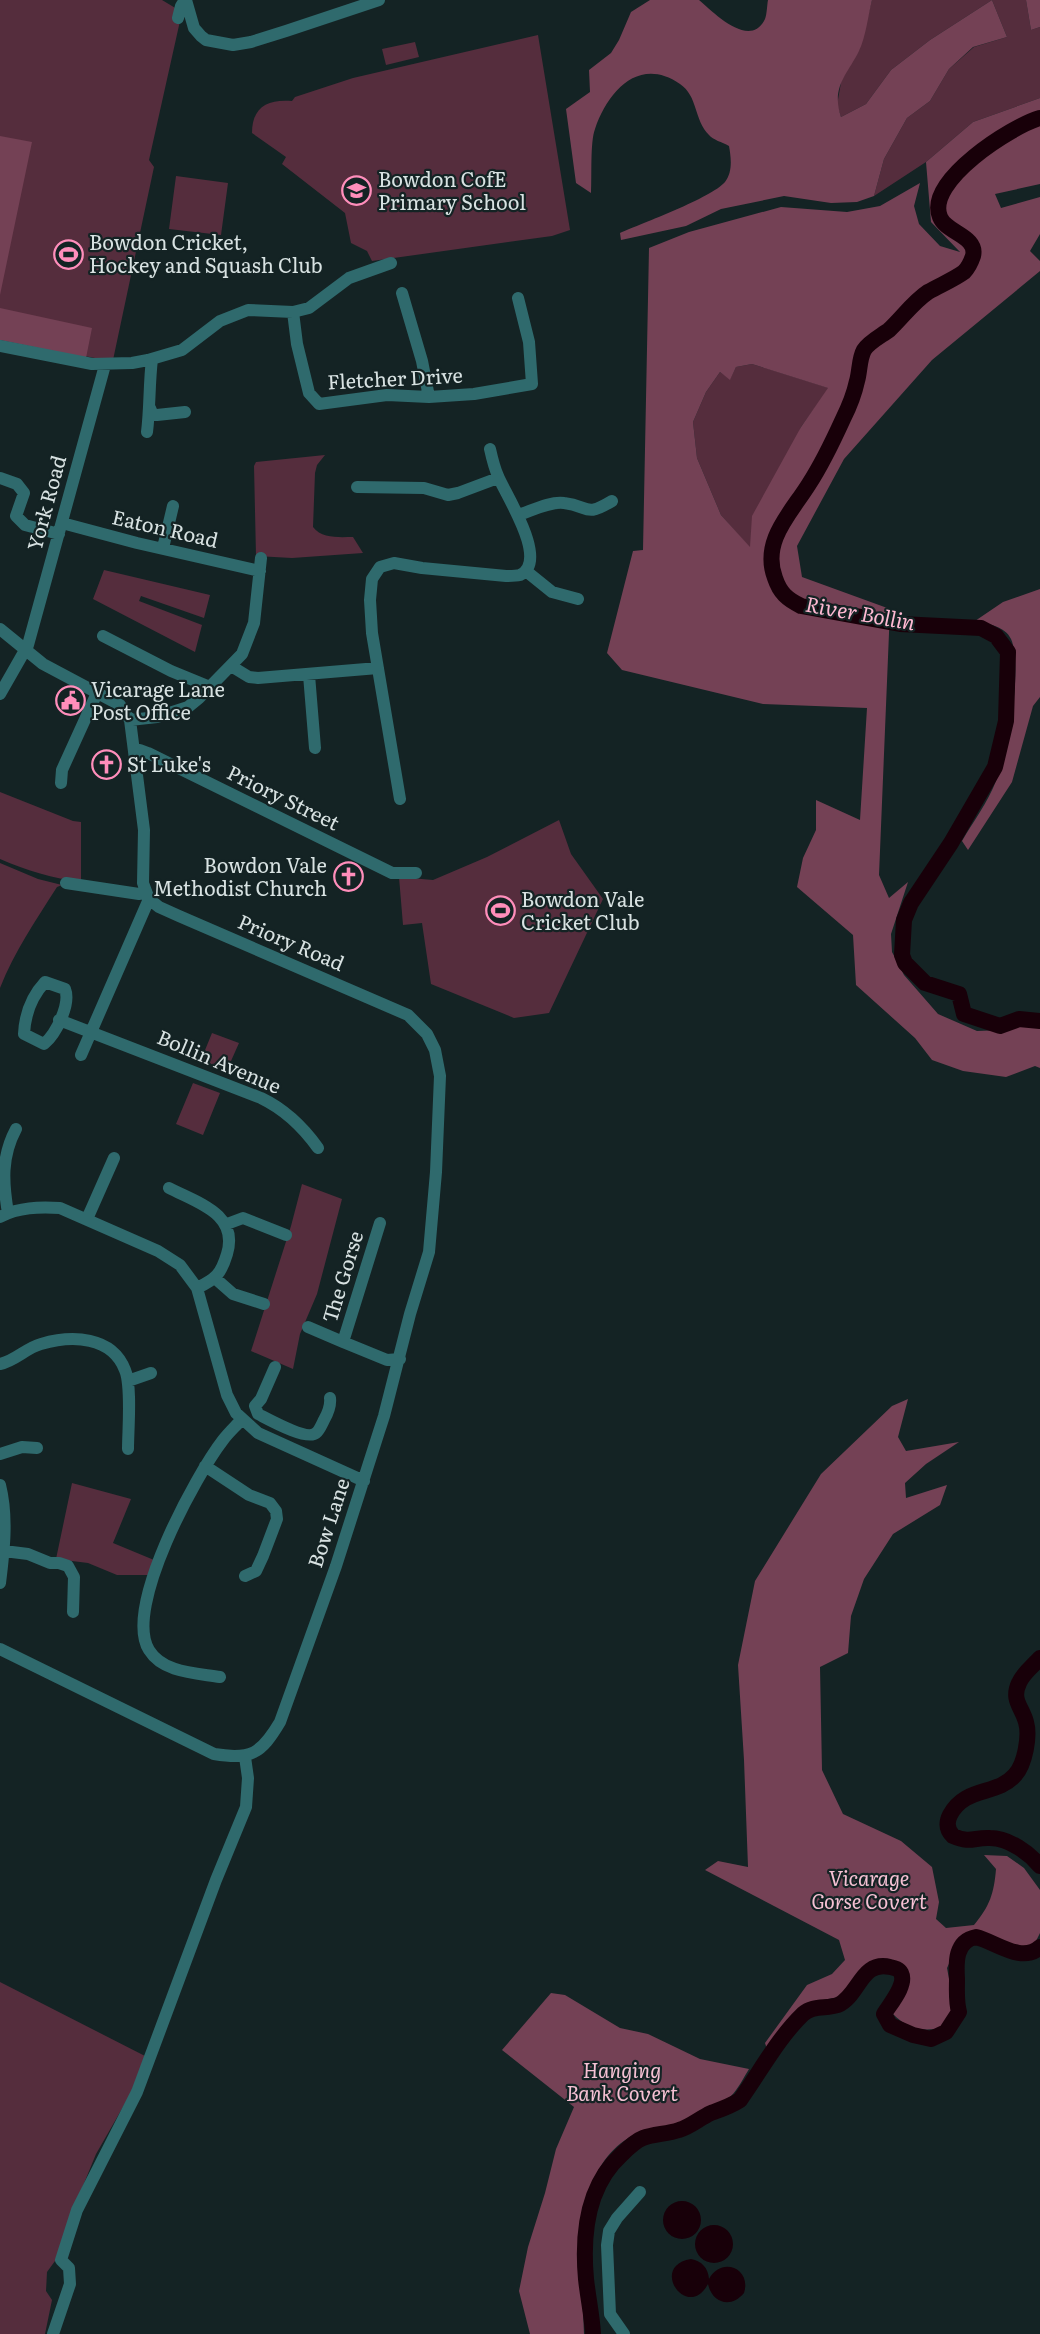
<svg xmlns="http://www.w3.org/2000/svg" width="1040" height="2334" font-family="Literata,serif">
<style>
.green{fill:#552d3d}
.forest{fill:#744155;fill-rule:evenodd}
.water{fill:#180009}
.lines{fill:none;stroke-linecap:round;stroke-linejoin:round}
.river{stroke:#180009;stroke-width:16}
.minor{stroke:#2f6a6d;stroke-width:12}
.labels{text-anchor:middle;stroke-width:4.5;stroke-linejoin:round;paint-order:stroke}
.poi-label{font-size:20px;fill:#d8e2e2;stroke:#142324;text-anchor:start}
.street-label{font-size:20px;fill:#d8e2e2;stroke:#142324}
.park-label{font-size:20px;font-style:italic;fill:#f6c1d4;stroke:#142324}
.water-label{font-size:21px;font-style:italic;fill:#feb9d2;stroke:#142324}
</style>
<rect width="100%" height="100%" fill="#142324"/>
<path class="green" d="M0 0H162L182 12 149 160 154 167 113 360 100 359 0 340Z
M872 0H1026L1031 30 1040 27V98L973 122 926 162 874 196 884 159 907 118 930 101 949 69 974 47 1007 37 992 0 930 40 891 70 866 104 841 117 837 105 842 77 859 50Z
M538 35 570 230 552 236 372 261 367 251 351 243 345 213 282 164 286 157 252 133C252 106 269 99 292 101L295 97 353 78Z
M415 42 419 57 386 65 382 49Z
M176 176 228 183 221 235 169 229Z
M752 364 829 388 801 427 750 548 721 515 697 458 693 422 706 392 720 372 730 379 736 367Z
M325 455 317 465 315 473 313 527C322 539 340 537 353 537L363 553 292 558 256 556 254 466 256 462Z
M104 570 210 595 204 618 141 596 139 601 202 625 195 652 93 599Z
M0 792 73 821 81 822V882C53 878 27 871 0 859Z
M559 820 571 854 603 899 549 1013 514 1018 431 984 422 923 403 925 399 877 433 880 487 857Z
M0 863 38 879 62 885 57 887C36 920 14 952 0 988Z
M212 1033 239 1043 227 1070 201 1060Z
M193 1083 220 1093 203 1135 176 1124Z
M302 1184 342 1199 317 1294 300 1334 293 1369 251 1351 291 1226Z
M72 1483 131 1499 113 1543 154 1560 148 1575H117L88 1563 56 1559Z
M0 1982 145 2056 131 2093 96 2154 71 2215 55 2261 47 2272 46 2291 52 2300 45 2334H0Z"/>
<path class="forest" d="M650 0H699C713 12 750 50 765 19 767 14 767 5 768 0H872C868 16 866 36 859 51 847 75 831 87 841 117L866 104 891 70 930 40 992 0 1007 37 973 47 949 69 930 101 907 118 884 159 874 196 857 202 831 203 784 196 721 209 686 226 621 240 620 233C643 223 711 198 725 182 733 172 731 157 729 146 722 142 713 140 709 135 694 120 698 96 680 84 639 56 608 91 595 129 590 142 592 177 591 193L576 183 566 109 590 92 589 70 611 53 619 40 631 12Z
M1026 0H1040V27L1031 30Z
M1040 98V184L995 194 1001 208 1040 197V234L1030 251 1040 261V271L932 360 844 459 797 546 802 577 890 609 879 875 889 898 908 882 891 934 892 952 904 975 938 1014 977 1031 1003 1030 1021 1022 1040 1027V1068L1035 1066 1006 1077 963 1071 932 1060 915 1038 856 985 853 935 797 887 803 858 816 830V800L860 820 867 708 763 704 622 670 607 653 633 551 643 550 649 248 689 232 781 207 847 212 880 206 920 183 914 206 919 224 940 246 960 252 931 222 926 162 973 122ZM752 364 828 388 801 427 752 516 750 547 721 515 697 458 693 422 706 392 720 372 730 380 736 367Z
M0 136 32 142 0 295Z
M0 308 92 328 86 358 0 340Z
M1040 589V697L1033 706 1012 782 968 850 962 841C973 822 988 802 996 781 1008 753 1023 666 1011 639 1005 626 988 624 975 621L1003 602Z
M908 1399 898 1437 906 1451 959 1442 926 1464 905 1483 906 1498 947 1485 940 1505 893 1534 864 1579 851 1616 848 1653 820 1667 822 1770 843 1814 901 1841 932 1867 939 1902 936 1919 946 1928 974 1925C990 1906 994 1893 996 1869L984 1855 1007 1856 1024 1868 1040 1890V1933L1032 1949C1005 1952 988 1928 960 1940L947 1968 955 2011 945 2028C921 2031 910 2031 892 2013L904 1969 892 1960 870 1962 851 1983 844 1996 818 2001 803 2008 768 2052 765 2043 807 1985 832 1974 845 1960 839 1940 705 1870 718 1861 748 1867 744 1760 738 1665 755 1581 821 1474 892 1406Z
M551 1993 565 1995 620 2028 648 2034 700 2059 749 2069C744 2077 738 2089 731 2096 724 2102 688 2120 678 2123 666 2127 653 2127 642 2131 565 2163 582 2269 584 2334H530L519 2291 528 2247 545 2193 556 2149 574 2107 502 2050Z"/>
<path class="water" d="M663 2220a19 19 0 1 1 38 0a19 19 0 1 1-38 0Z
M695 2244a19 19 0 1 1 38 0a19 19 0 1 1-38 0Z
M691 2259C702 2261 708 2268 709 2279 721 2256 752 2268 744 2293 731 2309 712 2303 708 2284 688 2322 648 2266 691 2259Z"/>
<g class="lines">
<path class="river" d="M1040 118C1012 126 925 181 940 217 946 233 978 236 973 256 971 262 968 268 964 272 953 280 940 285 928 292 913 302 902 318 889 330 881 336 869 342 864 350 859 359 860 371 857 381 854 395 849 407 843 419 833 441 822 464 809 484 791 513 761 541 775 578 780 593 787 599 801 606L900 624 981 628 996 636 1008 652 1006 721 995 767 951 843 911 903 904 920 902 955 905 963 925 983 959 994 964 1014 1000 1026 1019 1019 1040 1021
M1040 1658C1033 1666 1023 1673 1019 1683 1011 1700 1022 1707 1026 1722 1030 1736 1025 1764 1015 1775 997 1796 965 1786 950 1815 946 1823 947 1830 953 1836 971 1844 974 1837 990 1838 1009 1838 1029 1853 1040 1866
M593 2334C592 2315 588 2298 586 2279 582 2235 587 2186 621 2155 627 2149 635 2141 643 2138 654 2134 667 2134 679 2130 690 2127 700 2118 711 2113 722 2109 731 2106 740 2100 760 2072 778 2038 803 2014 813 2005 826 2009 838 2005 859 1996 861 1960 890 1967 895 1968 899 1969 901 1973 907 1985 890 2004 884 2014L890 2025 913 2035 931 2039 946 2032 959 2012C956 2001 957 1991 957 1979 956 1963 955 1941 976 1937 996 1942 1022 1964 1040 1947"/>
<path class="minor" d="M186 0 194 28 201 36 206 40 233 45 251 42 286 31 379 0
M178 18 181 6 185 0
M402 293 422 361 429 397
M293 312 297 344 309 393 319 404 387 395 429 397 474 394 532 384 529 342 518 298
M0 346 92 364 132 363 148 360 182 350 220 321 248 310 293 312 309 308 349 278 391 263
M150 408 153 415H157L185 412
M147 432C150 408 149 384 152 359
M0 478 17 484 24 493 16 516 25 525 59 534
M357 487 424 488 448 495 458 493 498 478
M518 515C531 511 550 501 564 503 590 506 584 518 612 501
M62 523 137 543 260 571
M163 548 173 506
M526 571 552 592 578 599
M0 629 43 664 120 705 130 720 144 830 143 883 149 899 159 907 179 916 408 1015 427 1034 435 1050 440 1076 436 1172 429 1252 410 1314 384 1416 336 1566 280 1722C261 1754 251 1760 214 1754L0 1649
M103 636 171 671 210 687
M231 666 249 677 258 678 378 668
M309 675 315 748
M0 694 28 645 105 365
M130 720 157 717 188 707 199 698 242 654 254 623 261 558
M134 751 140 750 148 753 392 873H416
M61 783 62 770 97 693
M400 799 372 633 370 600 372 579 380 567 394 563 422 568 506 576C510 576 516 576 520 575 550 561 505 494 498 476 494 467 492 458 490 449
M66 883 139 894 145 892
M45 982 65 989C71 1004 56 1034 44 1044L24 1034C25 1014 31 997 45 982Z
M59 1020 261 1098C284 1109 303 1127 318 1148
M81 1055 149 899
M169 1188C198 1203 239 1214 227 1254 221 1274 216 1279 197 1288
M8 1213C3 1183 1 1157 16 1129
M0 1217C19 1207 39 1207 60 1208L158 1251 180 1265 197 1288 227 1395 236 1413 258 1433 364 1481
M87 1219 114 1158
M380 1223 343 1342 387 1360 400 1359
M227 1224 243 1218 286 1235
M216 1279 233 1294 264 1304
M308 1327 343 1342
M0 1364C15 1361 26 1348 41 1344 72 1335 112 1336 125 1370 132 1386 128 1430 128 1449
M275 1367 261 1399 255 1406 258 1414C268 1419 307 1441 316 1433 319 1431 322 1424 324 1420 328 1413 331 1406 330 1398
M128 1381 151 1373
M0 1454 22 1447 37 1448
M205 1466 249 1495 270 1503 276 1511 277 1519 263 1556 256 1571 245 1576
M0 1485C8 1517 4 1551 0 1583
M4 1551 28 1554 50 1563H59L68 1566 74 1577 73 1612
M220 1677C196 1673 163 1673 149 1650 123 1608 196 1475 223 1440 229 1432 236 1426 242 1419
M53 2334 70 2284 69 2268 61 2260 77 2210 137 2092 216 1880 246 1807 248 1778 245 1757
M624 2334 610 2314 607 2245 609 2231 617 2218 640 2192"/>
</g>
<defs>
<symbol id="school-ring" viewBox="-11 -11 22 22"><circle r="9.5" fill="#142324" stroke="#ff8ebb" stroke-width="1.5"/><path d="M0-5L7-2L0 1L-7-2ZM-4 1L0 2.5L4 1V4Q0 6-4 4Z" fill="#ff8ebb"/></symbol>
<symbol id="stadium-ring" viewBox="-11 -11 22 22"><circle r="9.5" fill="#142324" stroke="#ff8ebb" stroke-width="1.5"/><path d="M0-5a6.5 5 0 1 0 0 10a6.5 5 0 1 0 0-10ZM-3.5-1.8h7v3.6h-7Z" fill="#ff8ebb"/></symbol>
<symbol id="civic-ring" viewBox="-11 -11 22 22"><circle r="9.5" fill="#142324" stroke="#ff8ebb" stroke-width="1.5"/><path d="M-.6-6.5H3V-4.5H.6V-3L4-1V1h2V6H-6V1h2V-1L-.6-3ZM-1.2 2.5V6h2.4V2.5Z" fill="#ff8ebb"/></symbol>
<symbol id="church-ring" viewBox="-11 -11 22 22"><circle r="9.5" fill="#142324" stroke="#ff8ebb" stroke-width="1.5"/><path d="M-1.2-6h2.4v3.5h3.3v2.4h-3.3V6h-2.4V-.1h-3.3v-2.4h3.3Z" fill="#ff8ebb"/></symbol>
</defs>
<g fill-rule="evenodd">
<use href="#school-ring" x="340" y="174" width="33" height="33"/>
<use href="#stadium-ring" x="52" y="238" width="33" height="33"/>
<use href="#civic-ring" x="54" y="684" width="33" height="33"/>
<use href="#church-ring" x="90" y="748" width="33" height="33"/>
<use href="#church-ring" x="332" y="860" width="33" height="33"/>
<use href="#stadium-ring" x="484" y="894" width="33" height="33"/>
</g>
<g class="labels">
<g class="poi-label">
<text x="378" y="187">Bowdon CofE<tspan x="378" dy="23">Primary School</tspan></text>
<text x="89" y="250">Bowdon Cricket,<tspan x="89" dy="23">Hockey and Squash Club</tspan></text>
<text x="91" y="697">Vicarage Lane<tspan x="91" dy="23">Post Office</tspan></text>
<text x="127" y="772">St Luke's</text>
<text x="327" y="873" text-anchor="end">Bowdon Vale<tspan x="327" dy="23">Methodist Church</tspan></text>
<text x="521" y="907">Bowdon Vale<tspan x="521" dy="23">Cricket Club</tspan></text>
</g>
<g class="street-label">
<text transform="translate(395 379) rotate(-3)" y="7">Fletcher Drive</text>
<text transform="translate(47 503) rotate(-75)" y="7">York Road</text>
<text transform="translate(165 529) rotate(13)" y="7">Eaton Road</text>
<text transform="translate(283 798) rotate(26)" y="7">Priory Street</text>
<text transform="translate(291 943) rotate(23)" y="7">Priory Road</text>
<text transform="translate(219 1062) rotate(23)" y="7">Bollin Avenue</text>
<text transform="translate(343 1277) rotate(-73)" y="7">The Gorse</text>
<text transform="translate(329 1523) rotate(-72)" y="7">Bow Lane</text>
</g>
<g class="park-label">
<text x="869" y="1886">Vicarage<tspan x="869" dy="23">Gorse Covert</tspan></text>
<text x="622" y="2078">Hanging<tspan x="622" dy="23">Bank Covert</tspan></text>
</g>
<g class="water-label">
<text transform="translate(860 614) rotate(10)" y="7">River Bollin</text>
</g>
</g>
</svg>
